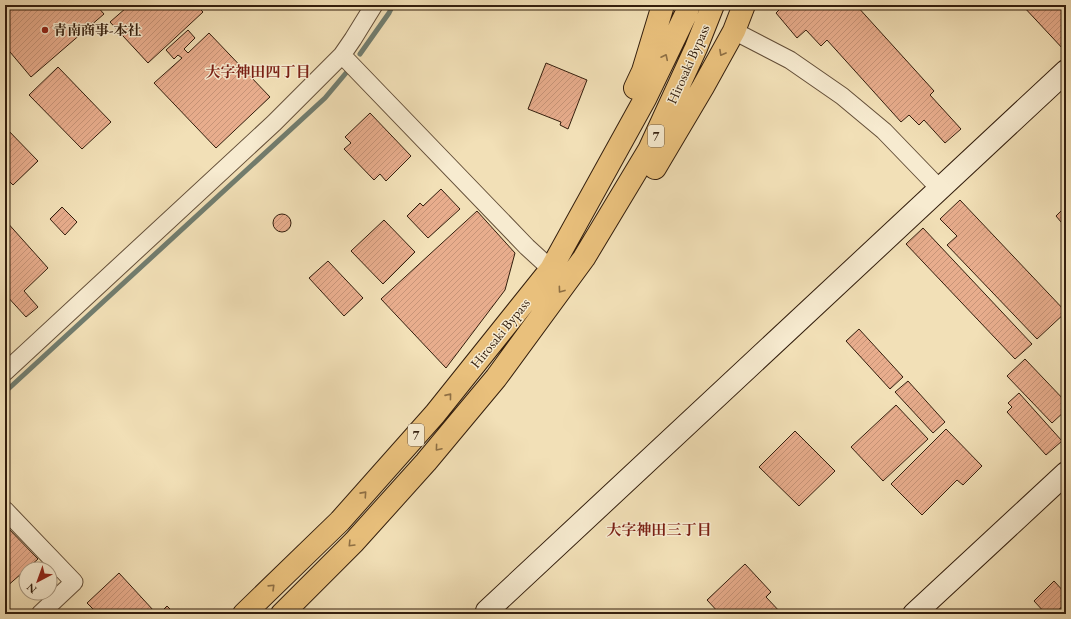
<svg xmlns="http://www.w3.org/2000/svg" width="1071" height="619" font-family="'EB Garamond','Noto Serif JP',serif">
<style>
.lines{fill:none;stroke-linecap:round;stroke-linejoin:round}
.stream{stroke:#717d6f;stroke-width:5}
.building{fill:url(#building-hatch);stroke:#331e0d}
.street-casing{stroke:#634e38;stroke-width:19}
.secondary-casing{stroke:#331e0d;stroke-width:24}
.highway-casing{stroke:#331e0d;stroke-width:24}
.street{stroke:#f7ebd0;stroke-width:17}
.secondary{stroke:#f7ebd0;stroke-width:22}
.highway{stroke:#e9c07c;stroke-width:22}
.oneway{stroke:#8e6f44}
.poi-dot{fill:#8f2418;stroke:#f7ebd0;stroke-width:1.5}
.labels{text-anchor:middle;stroke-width:3;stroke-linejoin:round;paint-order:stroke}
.shield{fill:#f7ebd0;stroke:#6e5c48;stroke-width:1}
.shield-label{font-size:13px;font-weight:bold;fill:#331e0d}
.poi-label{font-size:14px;font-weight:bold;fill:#331e0d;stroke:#f7ebd0;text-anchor:start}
.street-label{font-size:14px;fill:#331e0d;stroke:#f7ebd0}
.neighbourhood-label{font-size:15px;font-weight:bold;fill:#7a1f14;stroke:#f7ebd0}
</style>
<defs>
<pattern id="building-hatch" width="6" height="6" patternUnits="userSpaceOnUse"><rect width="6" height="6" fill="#e8ad8d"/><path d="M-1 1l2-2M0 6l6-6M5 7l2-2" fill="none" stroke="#c79478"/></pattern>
</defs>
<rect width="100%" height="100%" fill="#f2e0b7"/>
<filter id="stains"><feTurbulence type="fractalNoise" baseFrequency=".005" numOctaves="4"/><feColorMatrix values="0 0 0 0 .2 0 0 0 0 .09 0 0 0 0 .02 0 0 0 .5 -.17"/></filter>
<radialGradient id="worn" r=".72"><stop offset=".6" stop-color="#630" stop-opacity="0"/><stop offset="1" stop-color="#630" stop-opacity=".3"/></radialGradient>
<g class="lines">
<path class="stream" d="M360 54 389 13 393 5
M5 392 325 98 346 73"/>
</g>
<path class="building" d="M13 5H96L104 14 31 77 5 46V12Z
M123 5H196L203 12 148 63 110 22 126 8Z
M784 5H856L934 91 930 95 961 129 945 143 924 120 919 125 909 115 901 122 827 40 821 46 806 30 797 38 776 13Z
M1022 5H1066V48L1064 50Z
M188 30 195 38 184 49 188 53 209 33 270 97 216 148 154 83 182 58 178 55 174 59 166 50Z
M546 63 587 80 568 129 560 125 561 122 528 109Z
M58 67 111 122 82 149 29 95Z
M370 113 411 156 386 181 380 174 374 180 344 149 351 143 345 137Z
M5 127 38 161 13 185 5 177Z
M441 189 460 209 428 238 407 216 420 203 423 206Z
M960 200 1066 312 1037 339 947 245 957 236 940 219Z
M1066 206V228L1056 216Z
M62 207 77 222 65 235 50 219Z
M477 211 515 253 505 290 446 368 381 299Z
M273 223a9 9 0 1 1 18 0a9 9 0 1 1-18 0Z
M5 220 48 268 24 291 38 307 26 317 5 294Z
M384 220 415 252 383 284 351 251Z
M923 228 1032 344 1015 359 906 244Z
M328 261 363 298 344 316 309 278Z
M859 329 903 377 890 389 846 341Z
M1025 359 1066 402V410L1052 423 1007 376Z
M908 381 945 422 933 433 895 392Z
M1019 393 1062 441 1046 455 1007 412 1012 407 1008 403Z
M896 405 928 439 883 481 851 447Z
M946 429 982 466 963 485 957 480 922 515 891 484Z
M795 431 835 471 799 506 759 467Z
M5 525 38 559 5 588Z
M745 564 771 592 766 597 782 614H720L707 600Z
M119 573 154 611 151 614H98L87 603Z
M1054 581 1066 594V603L1054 614H1046L1034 601Z
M167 606 175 614H159Z"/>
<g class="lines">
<defs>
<path id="street" d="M734 31 790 60 842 96 884 131 940 189
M342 55 527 247 551 269
M5 372 274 123 342 55 353 39 374 5
M5 510 74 582 40 614"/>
<path id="secondary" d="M490 614 487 611 1066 71
M914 614 1066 473"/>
<path id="highway" d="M635 88 643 71 663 5
M655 168 703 87 734 31 744 5
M244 614 340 521 435 414 551 269 645 99 686 14 689 5
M282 614 354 542 426 462 496 378 584 258 649 150 696 48 713 5"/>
</defs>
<use href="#street" class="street-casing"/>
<use href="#secondary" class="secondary-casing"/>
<use href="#highway" class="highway-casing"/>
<use href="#street" class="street"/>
<use href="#secondary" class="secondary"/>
<use href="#highway" class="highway"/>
</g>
<defs><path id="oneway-chevron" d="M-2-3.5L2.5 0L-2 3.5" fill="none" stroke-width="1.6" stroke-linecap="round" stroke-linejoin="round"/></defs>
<g class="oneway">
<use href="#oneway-chevron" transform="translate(722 53) rotate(119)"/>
<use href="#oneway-chevron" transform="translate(665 57) rotate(-64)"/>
<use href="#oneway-chevron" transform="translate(561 290) rotate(126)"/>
<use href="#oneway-chevron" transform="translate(449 396) rotate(-51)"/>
<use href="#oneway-chevron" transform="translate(438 448) rotate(130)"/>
<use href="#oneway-chevron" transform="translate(364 494) rotate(-48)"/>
<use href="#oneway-chevron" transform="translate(351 544) rotate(134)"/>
<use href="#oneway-chevron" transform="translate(272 587) rotate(-44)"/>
</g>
<circle class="poi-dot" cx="45" cy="30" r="4"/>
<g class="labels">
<g class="shield">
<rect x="648" y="125" width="16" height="22" rx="3"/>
<rect x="408" y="424" width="16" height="22" rx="3"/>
</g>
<g class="shield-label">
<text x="656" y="141">7</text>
<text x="416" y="440">7</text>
</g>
<g class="poi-label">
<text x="53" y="35">青南商事-本社</text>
</g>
<g class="street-label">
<text transform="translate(688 64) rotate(-66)" y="5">Hirosaki Bypass</text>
<text transform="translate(500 333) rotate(-51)" y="5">Hirosaki Bypass</text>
</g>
<g class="neighbourhood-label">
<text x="258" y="77">大字神田四丁目</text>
<text x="659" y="535">大字神田三丁目</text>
</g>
</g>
<rect width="1071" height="619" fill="none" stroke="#f2e0b7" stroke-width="20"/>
<rect x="6" y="6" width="1059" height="607" fill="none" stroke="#331e0d" stroke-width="2"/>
<rect x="10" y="10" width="1051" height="599" fill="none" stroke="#331e0d"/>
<g transform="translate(38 581) rotate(221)"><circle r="19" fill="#f7ebd0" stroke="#a99982"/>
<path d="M0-3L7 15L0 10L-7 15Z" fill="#8f2418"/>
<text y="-6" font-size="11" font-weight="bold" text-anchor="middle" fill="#331e0d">N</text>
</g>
<rect width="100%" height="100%" filter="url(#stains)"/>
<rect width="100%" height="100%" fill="url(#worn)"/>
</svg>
